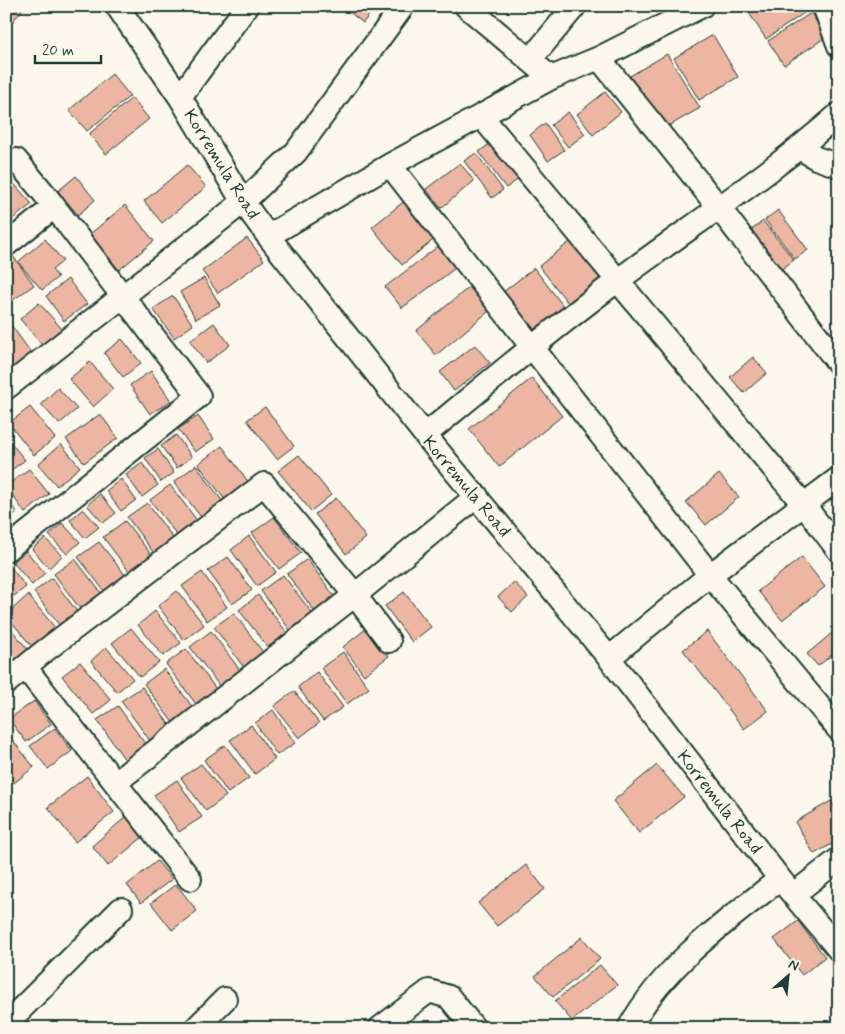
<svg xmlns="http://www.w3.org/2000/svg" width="845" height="1034" font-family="Mynerve,sans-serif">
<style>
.building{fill:#edb6a3;stroke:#1f3d34}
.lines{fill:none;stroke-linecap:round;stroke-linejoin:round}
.minor-casing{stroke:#1f3d34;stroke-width:26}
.minor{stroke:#fbf7ec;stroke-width:22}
.labels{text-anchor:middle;stroke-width:5;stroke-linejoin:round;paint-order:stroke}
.street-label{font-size:18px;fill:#1f3d34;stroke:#fbf7ec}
</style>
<rect width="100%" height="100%" fill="#fbf7ec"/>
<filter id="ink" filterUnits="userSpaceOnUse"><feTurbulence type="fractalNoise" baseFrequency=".02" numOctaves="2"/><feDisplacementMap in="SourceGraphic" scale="10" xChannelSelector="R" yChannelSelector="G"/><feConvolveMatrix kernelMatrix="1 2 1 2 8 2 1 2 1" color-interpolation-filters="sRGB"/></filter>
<g filter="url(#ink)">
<path class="building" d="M6 6H25L6 30Z
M342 6H376L363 23Z
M759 6H808L810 9 766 39 749 13Z
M811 13 826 37 784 65 768 41Z
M713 35 738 77 699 100 674 58Z
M667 54 700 108 662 130 630 76Z
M112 74 130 96 87 131 69 110Z
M605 92 621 112 593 135 577 114Z
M132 98 149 119 106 154 89 134Z
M568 112 585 134 568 147 551 125Z
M545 123 564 150 548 161 530 135Z
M497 138 524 175 506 188 479 152Z
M476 153 503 190 492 198 464 161Z
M460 163 474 181 441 208 426 189Z
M187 165 206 187 162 223 144 201Z
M6 175 32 204 6 224Z
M76 176 95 200 78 215 58 191Z
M407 199 437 237 402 265 372 227Z
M125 205 154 241 119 270 90 234Z
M778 210 808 250 795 259 765 220Z
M763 221 794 260 779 271 749 232Z
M247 238 264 260 218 293 202 271Z
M575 238 608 280 572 308 539 266Z
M45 239 63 261 52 270 58 277 42 290 18 262Z
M445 241 462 263 402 308 385 287Z
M8 249 34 285 13 300 6 291V250Z
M534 268 564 307 534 331 503 292Z
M204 278 220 305 196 319 180 292Z
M68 279 87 304 64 321 46 296Z
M474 283 494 307 436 355 416 331Z
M173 296 193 325 174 338 153 309Z
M39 303 62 329 42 345 20 319Z
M214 323 230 345 206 363 190 341Z
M11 325 32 354 12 368 6 359V328Z
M122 339 141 363 123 377 104 353Z
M475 345 490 363 454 391 440 372Z
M753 357 767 373 744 393 730 377Z
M90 362 113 389 93 407 69 379Z
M151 371 171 401 150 414 130 385Z
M532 378 562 416 499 467 469 429Z
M58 388 77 409 59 424 41 404Z
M30 407 55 438 34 455 9 423Z
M265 407 294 446 277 459 247 420Z
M100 414 118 438 84 463 66 439Z
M198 416 214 439 195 452 178 429Z
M176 435 192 457 177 468 161 446Z
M6 437 25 460 6 474Z
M61 444 80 467 57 486 38 464Z
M222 446 252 487 229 505 198 464Z
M158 449 174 473 161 482 145 458Z
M299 455 331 495 311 511 278 471Z
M142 463 158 485 142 497 126 475Z
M196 465 226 506 204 521 174 482Z
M29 469 49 494 25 513 6 486Z
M719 474 739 497 706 525 686 502Z
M121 479 136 500 121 511 106 491Z
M170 485 199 523 179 538 150 500Z
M100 494 116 513 103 523 87 505Z
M336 498 366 538 346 554 315 514Z
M6 499 17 512 6 521Z
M147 503 176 542 156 556 127 517Z
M83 509 99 527 85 538 70 520Z
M274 517 301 553 279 569 252 533Z
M125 521 153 557 131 574 103 537Z
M62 523 80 542 67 554 49 535Z
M249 536 276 572 257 586 231 550Z
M45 538 62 556 49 568 32 549Z
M99 542 126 576 105 592 78 557Z
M26 551 45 573 32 585 13 562Z
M228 557 252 590 232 604 208 571Z
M802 557 825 587 782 620 758 591Z
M75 559 102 594 81 610 54 574Z
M307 559 335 597 315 612 287 574Z
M9 565 26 587 14 596 6 586V568Z
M202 572 227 607 207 621 182 586Z
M283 575 312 613 290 630 261 591Z
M52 578 78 613 60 626 34 592Z
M514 582 528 597 512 612 498 597Z
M177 591 204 625 184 640 158 606Z
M404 592 431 627 412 642 385 606Z
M28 595 57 630 34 649 6 615Z
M258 595 288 634 269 649 239 610Z
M155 611 181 643 163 656 138 625Z
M234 613 265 655 245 669 214 627Z
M6 623 30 652 6 671Z
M839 627V649L818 666 807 654Z
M131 628 159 662 140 677 112 643Z
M367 628 389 656 364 675 343 647Z
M211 631 242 673 221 688 190 647Z
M707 631 768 711 744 729 683 650Z
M106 647 133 679 117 692 91 661Z
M186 649 216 689 196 704 166 664Z
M343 652 369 688 347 704 321 668Z
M80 662 111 700 93 714 62 676Z
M164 669 194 709 174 724 144 684Z
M317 672 343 707 323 721 298 687Z
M142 687 171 727 151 742 121 701Z
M294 691 319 723 299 738 274 706Z
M34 701 51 724 26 742 9 719Z
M118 706 146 745 125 760 97 720Z
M273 710 295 743 277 755 255 723Z
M251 725 275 759 255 774 230 740Z
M55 728 72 751 48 769 30 746Z
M6 732 34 767 14 783 6 773Z
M225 745 249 778 228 793 204 760Z
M201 764 226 796 206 811 181 778Z
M657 765 684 797 639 833 613 801Z
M87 776 114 812 75 842 48 807Z
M177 780 202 817 179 832 154 795Z
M831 801 839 814V840L814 854 795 822Z
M127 816 144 836 108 866 92 846Z
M157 861 172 879 141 903 127 885Z
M526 865 545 889 497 926 478 903Z
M176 884 197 911 172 930 151 903Z
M798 921 825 957 802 975 774 939Z
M582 937 600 959 553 997 535 976Z
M600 965 617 985 572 1021 555 1001Z"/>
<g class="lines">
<defs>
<path id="minor" d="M117 6 180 97 243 202 268 236 425 435 609 658 780 879 839 950
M466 6 551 78
M824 6 839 46
M599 58 720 209 839 364
M531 59 575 6
M180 97 247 6
M482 117 804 505 839 551
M800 148 816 158 839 166
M390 165 710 575 839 730
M268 236 390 165 551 78 599 58 702 6
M6 245 54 207
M6 388 243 202 296 152 403 6
M425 435C488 383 551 330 617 281 692 225 769 176 839 114
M6 550 199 396 43 192 16 160
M609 658 710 575 839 478
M25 667 190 879
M6 683 42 653 264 484 355 595 389 641
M116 782 355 595 477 496
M794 894 839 859
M6 1024 121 909
M196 1028 225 999
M380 1028 429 991 449 997 474 1028
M629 1028C665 964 724 923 780 879"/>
</defs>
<use href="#minor" class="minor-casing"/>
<use href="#minor" class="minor"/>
</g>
</g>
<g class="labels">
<g class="street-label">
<text transform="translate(222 164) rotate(58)" y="6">Korremula Road</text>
<text transform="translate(467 486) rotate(50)" y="6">Korremula Road</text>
<text transform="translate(720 802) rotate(52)" y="6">Korremula Road</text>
</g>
</g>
<rect width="845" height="1034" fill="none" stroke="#fbf7ec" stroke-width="25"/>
<rect x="12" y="12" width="820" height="1009" fill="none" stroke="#1f3d34" stroke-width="2" filter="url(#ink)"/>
<g transform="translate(788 976) rotate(27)" stroke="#fbf7ec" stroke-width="4" paint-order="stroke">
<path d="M0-4L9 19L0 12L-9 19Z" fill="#1f3d34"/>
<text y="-8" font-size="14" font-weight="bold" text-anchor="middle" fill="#1f3d34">N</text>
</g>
<path d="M35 55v8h66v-8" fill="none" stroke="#1f3d34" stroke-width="2.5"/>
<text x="42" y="55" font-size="15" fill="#1f3d34" stroke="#fbf7ec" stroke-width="4" paint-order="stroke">20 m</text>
</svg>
